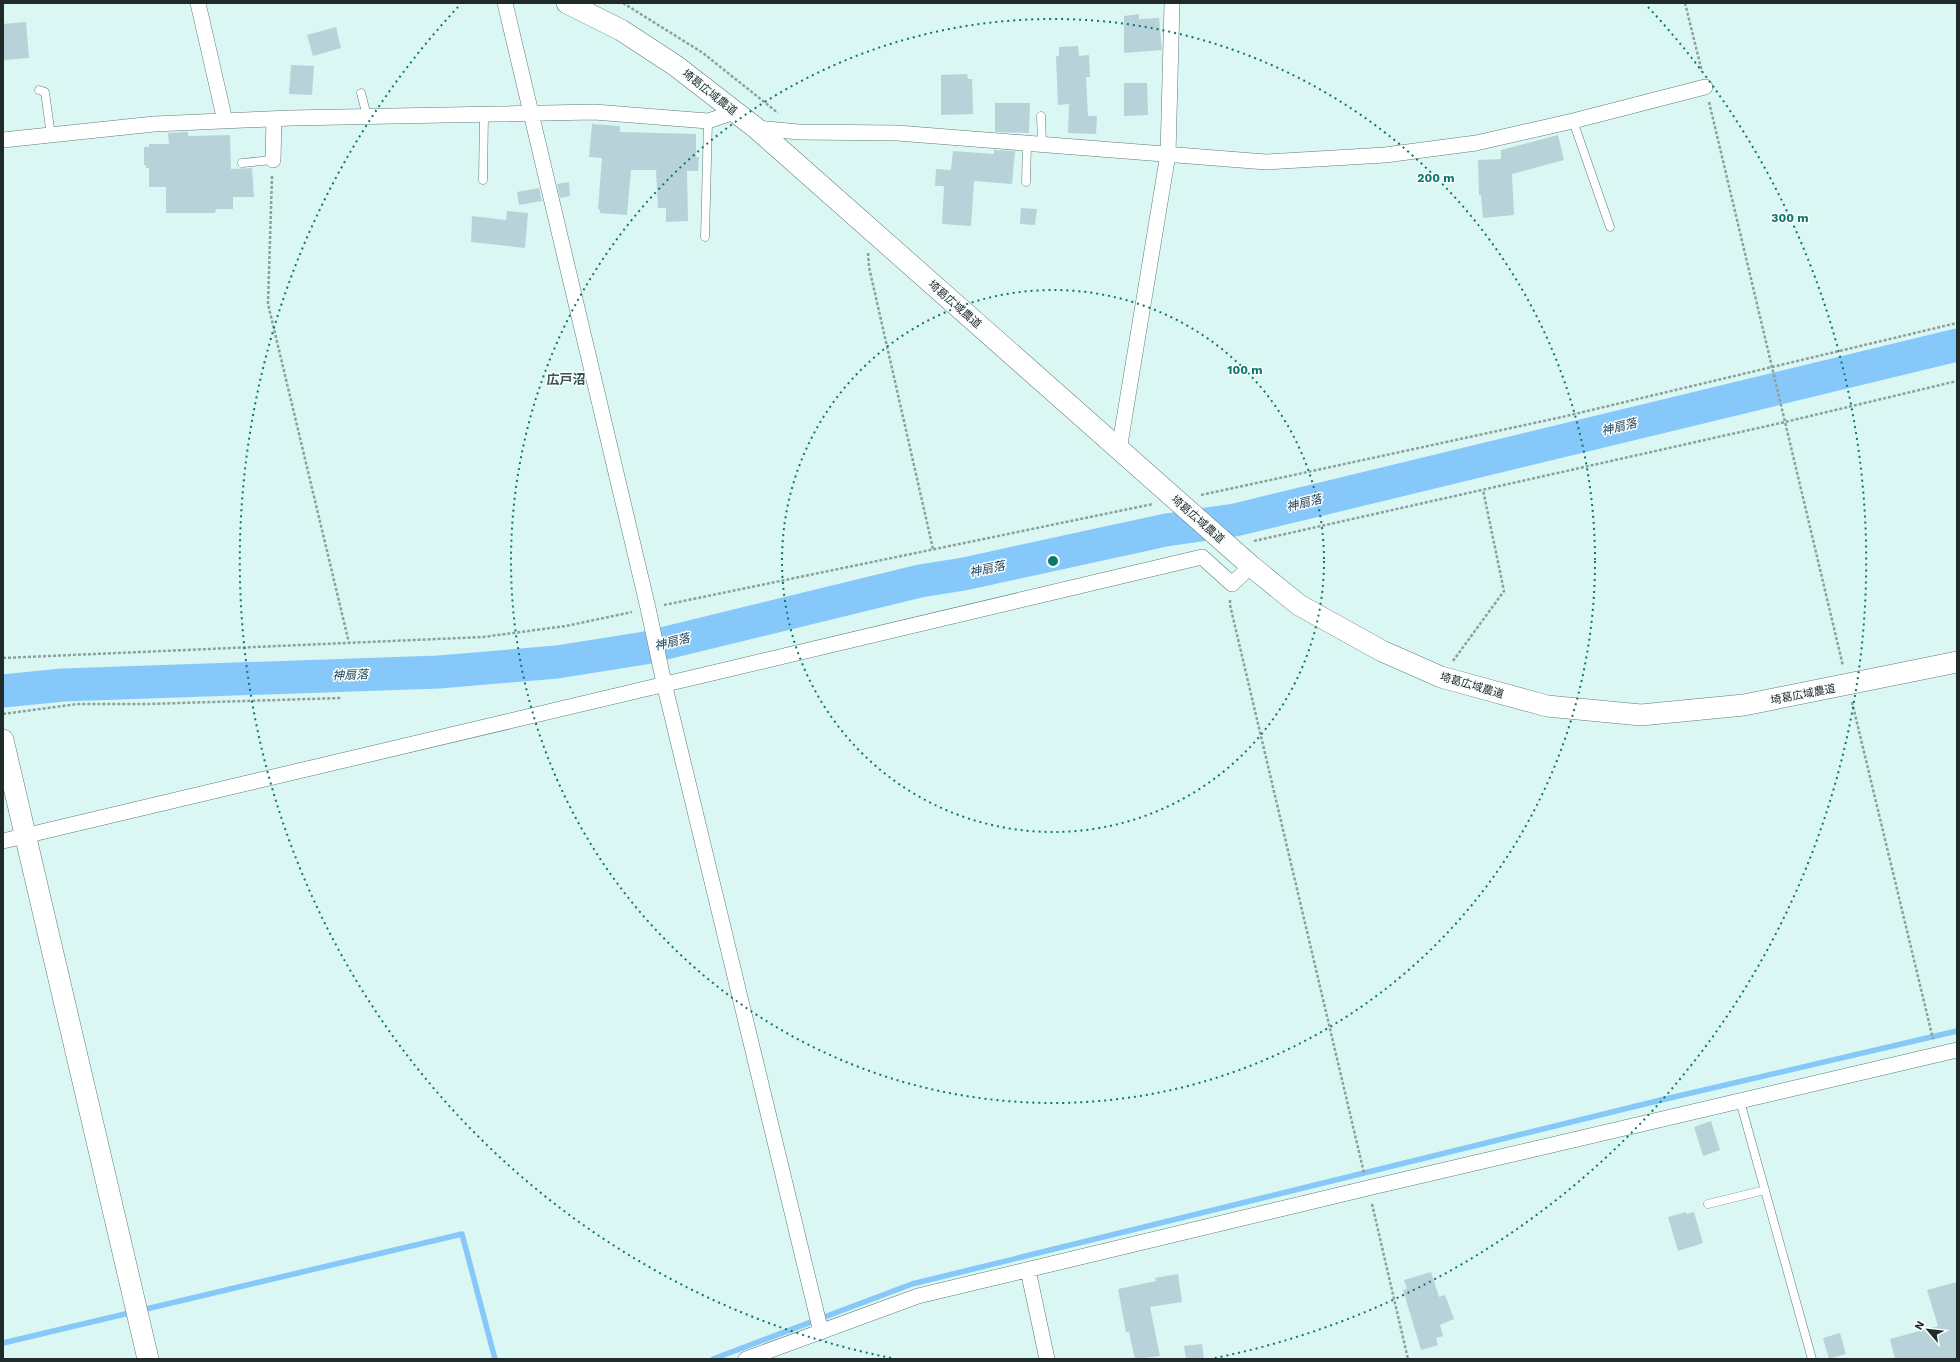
<svg xmlns="http://www.w3.org/2000/svg" width="1960" height="1362" font-family="'Work Sans','Noto Sans JP',sans-serif">
<style>
.lines{fill:none;stroke-linecap:round;stroke-linejoin:round}
.stream{stroke:#86c8f9;stroke-width:5.5}
.river{stroke:#86c8f9;stroke-width:33}
.building{fill:#b8d2d9}
.lane-casing{stroke:#627b78;stroke-width:9}
.street-casing{stroke:#627b78;stroke-width:16}
.secondary-casing{stroke:#627b78;stroke-width:22}
.path{stroke:#8ca19d;stroke-width:2.5;stroke-dasharray:3 2;stroke-linecap:butt}
.lane{stroke:#fff;stroke-width:8}
.street{stroke:#fff;stroke-width:15}
.secondary{stroke:#fff;stroke-width:21}
.ring{fill:none;stroke:#0f766e;stroke-width:2;stroke-dasharray:2 4}
.labels{text-anchor:middle;stroke-width:3;stroke-linejoin:round;paint-order:stroke}
.street-label{font-size:11px;fill:#202b29;stroke:#f9fefe}
.water-label{font-size:12px;font-style:italic;fill:#173b54;stroke:#f9fefe}
.quarter-label{font-size:13px;font-weight:bold;fill:#3a5250;stroke:#f9fefe}
.centre{fill:#0f766e;stroke:#f9fefe;stroke-width:2}
.ring-label{font-size:12px;text-anchor:middle;font-weight:bold;fill:#0f766e;stroke:#f9fefe;stroke-width:3;stroke-linejoin:round;paint-order:stroke}
</style>
<rect width="100%" height="100%" fill="#dbf7f3"/>
<g class="lines">
<path class="stream" d="M3 1343 462 1234 495 1359
M713 1359 912 1284 1661 1100 1957 1031"/>
<path class="river" d="M3 691 63 685 439 672 557 662 645 648 920 581 964 574 1166 530 1235 520 1957 345"/>
</g>
<path class="building" d="M1139 14V19L1159 18 1162 50 1124 53V16Z
M26 22 29 58 3 60V24Z
M336 27 341 48 313 56 307 35Z
M1078 46 1079 56 1089 55 1090 77H1086L1088 116H1097L1096 134 1068 133 1069 104 1058 105 1056 56H1059V47Z
M291 65 314 66 312 95 289 94Z
M967 74 968 79H972L973 114 941 115V75Z
M1124 83H1147L1148 115 1124 116Z
M995 103H1030L1029 133 995 132Z
M592 124 620 126V132L696 134V157H699L698 171H687L688 221 666 222V208H658L656 170H631L627 215 600 213V210L598 209 602 158 589 157Z
M188 132V136L230 135 231 169 252 168 254 197H233V209H216L215 213H166V187H149V168H146V165H144V147H149V144H169L168 133Z
M1558 135 1564 160 1512 174 1514 215 1483 218 1481 195H1479L1478 160 1501 159V150Z
M994 150 1015 151 1012 184 974 181 971 226 942 224 944 186H935L936 169 951 170 953 151 994 154Z
M569 182 570 196 560 198 557 184Z
M539 188 542 201 519 205 517 192Z
M1021 208 1037 209 1035 225 1020 224Z
M507 211 528 213 525 248 471 242 472 216 506 220Z
M1711 1121 1720 1150 1703 1156 1694 1127Z
M1686 1212 1687 1214 1694 1212 1703 1243 1678 1251 1668 1217Z
M1431 1272 1439 1297 1445 1295 1454 1319 1440 1325 1443 1336 1436 1338 1438 1345 1421 1350 1403 1290 1407 1289 1404 1280Z
M1178 1274 1182 1302 1150 1307 1160 1356 1135 1359 1129 1332H1126L1118 1289 1156 1281 1155 1278Z
M1957 1282V1359H1895L1890 1339 1938 1326 1927 1290Z
M1840 1333 1846 1354 1829 1359 1823 1338Z
M1202 1344 1204 1359H1186L1184 1346Z"/>
<g class="lines">
<defs>
<path id="lane" d="M39 90 45 92 51 136
M361 93 367 116
M1041 116 1042 144
M1573 121 1610 227
M242 163 273 160
M483 180 484 114
M1026 182 1027 143
M705 237 708 121
M1740 1101 1812 1359
M1708 1204 1765 1190"/>
<path id="street" d="M198 3 225 121
M505 3 648 608 664 683 821 1332
M756 128 799 132 897 133 1266 162 1385 155 1476 143 1573 121 1705 87
M3 140 154 124 291 118 594 112 708 121 735 112
M273 160 274 119
M1119 450 1168 154 1172 3
M3 841 1202 557 1232 584 1251 566
M1028 1270 1047 1359
M746 1359 918 1296 1368 1188 1957 1050"/>
<path id="secondary" d="M567 3 621 30 676 66 756 128 1251 566 1299 605 1382 651 1441 677 1547 706 1641 715 1744 705 1957 662
M3 740 148 1359"/>
</defs>
<use href="#lane" class="lane-casing"/>
<use href="#street" class="street-casing"/>
<use href="#secondary" class="secondary-casing"/>
<path class="path" d="M623 3 703 53 778 113
M1685 3 1702 72
M1709 102 1843 666
M272 176 268 304 349 643
M868 253 869 267 933 549
M1201 495 1562 417 1957 323
M1254 541 1785 422 1957 381
M1230 600V605L1364 1173
M664 605 1153 504
M3 658 483 637 566 626 632 612
M1453 661 1504 591 1483 490
M1852 702 1933 1039
M3 714 77 704H148L341 698
M1372 1204 1408 1359"/>
<use href="#lane" class="lane"/>
<use href="#street" class="street"/>
<use href="#secondary" class="secondary"/>
</g>
<g class="ring">
<circle cx="1053" cy="561" r="271"/>
<circle cx="1053" cy="561" r="542"/>
<path d="M891 1358A813 813 0 0 1 458 7M1648 7A813 813 0 0 1 1215 1358"/>
</g>
<g class="labels">
<g class="street-label">
<text transform="translate(710 92) rotate(38)" y="4">埼葛広域農道</text>
<text transform="translate(955 304) rotate(41)" y="4">埼葛広域農道</text>
<text transform="translate(1198 519) rotate(41)" y="4">埼葛広域農道</text>
<text transform="translate(1472 685) rotate(16)" y="4">埼葛広域農道</text>
<text transform="translate(1803 694) rotate(-11)" y="4">埼葛広域農道</text>
</g>
<g class="water-label">
<text transform="translate(1619 427) rotate(-14)" y="4">神扇落</text>
<text transform="translate(1304 503) rotate(-14)" y="4">神扇落</text>
<text transform="translate(987 569) rotate(-12)" y="4">神扇落</text>
<text transform="translate(672 642) rotate(-14)" y="4">神扇落</text>
<text transform="translate(350 675) rotate(-2)" y="4">神扇落</text>
</g>
<g class="quarter-label">
<text x="566" y="384">広戸沼</text>
</g>
</g>
<circle cx="1053" cy="561" r="6" class="centre"/>
<g class="ring-label">
<text x="1436" y="182">200 m</text>
<text x="1790" y="222">300 m</text>
<text x="1245" y="374">100 m</text>
</g>
<rect width="1960" height="1362" fill="none" stroke="#202b29" stroke-width="8"/>
<g transform="translate(1928 1330) rotate(298)" stroke="#f9fefe" stroke-width="3" paint-order="stroke">
<path d="M0-3L7 15L0 10L-7 15Z" fill="#202b29"/>
<text y="-6" font-size="11" font-weight="bold" text-anchor="middle" fill="#202b29">N</text>
</g>
</svg>
